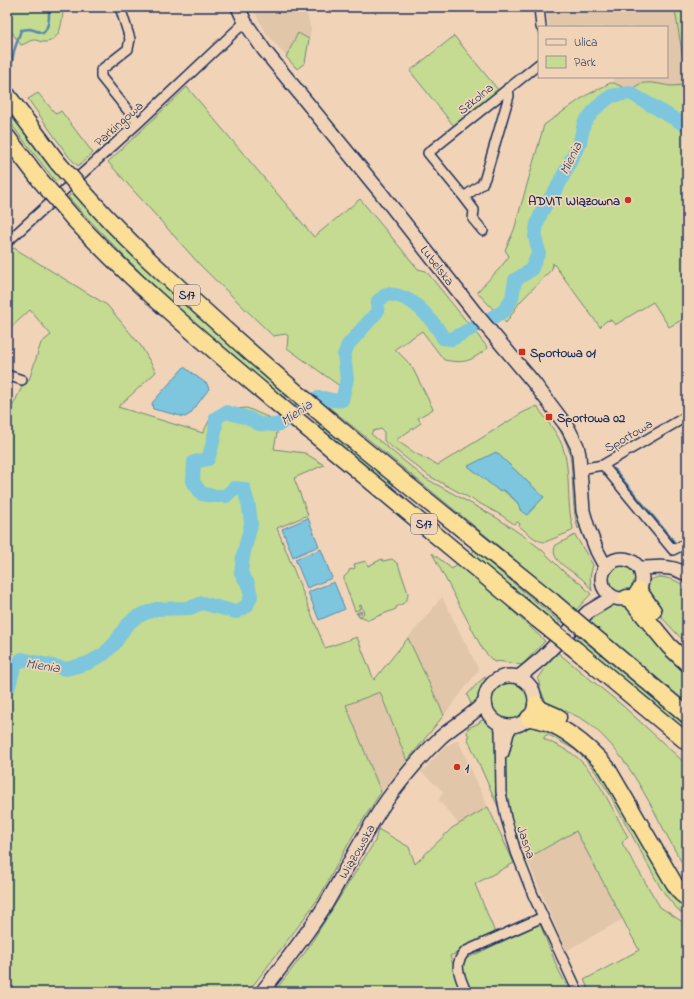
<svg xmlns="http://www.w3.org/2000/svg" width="694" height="999" font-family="'Indie Flower',sans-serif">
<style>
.built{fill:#e1c6a9}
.green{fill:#c4db91;stroke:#708578;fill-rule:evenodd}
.water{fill:#7dc6de;stroke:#568aab}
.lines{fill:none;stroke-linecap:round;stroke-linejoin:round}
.stream{stroke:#568aab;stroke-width:2.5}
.river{stroke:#7dc6de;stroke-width:14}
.street-casing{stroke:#1b2f5e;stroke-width:12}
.secondary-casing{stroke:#1b2f5e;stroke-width:16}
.highway-casing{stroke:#1b2f5e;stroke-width:19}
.street{stroke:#f1d4b8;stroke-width:9}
.secondary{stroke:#f1d4b8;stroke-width:13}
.highway{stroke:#fbdf96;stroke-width:16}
.highway-bridge-casing{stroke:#1b2f5e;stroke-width:19;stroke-linecap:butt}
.highway-bridge{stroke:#fbdf96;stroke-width:16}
.poi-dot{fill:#c8321e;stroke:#f1d4b8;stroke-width:1.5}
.labels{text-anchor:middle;stroke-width:3.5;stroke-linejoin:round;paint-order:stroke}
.shield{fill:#f1d4b8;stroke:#5b6079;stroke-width:1}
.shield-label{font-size:12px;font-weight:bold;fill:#1b2f5e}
.street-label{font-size:13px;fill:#1b2f5e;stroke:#f1d4b8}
.poi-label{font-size:13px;font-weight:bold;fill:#1b2f5e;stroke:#f1d4b8;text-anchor:start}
.water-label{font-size:14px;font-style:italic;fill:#2a4671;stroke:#f1d4b8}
</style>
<rect width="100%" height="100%" fill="#f1d4b8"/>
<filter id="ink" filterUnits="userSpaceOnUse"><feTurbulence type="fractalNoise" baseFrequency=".025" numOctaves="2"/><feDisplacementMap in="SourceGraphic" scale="8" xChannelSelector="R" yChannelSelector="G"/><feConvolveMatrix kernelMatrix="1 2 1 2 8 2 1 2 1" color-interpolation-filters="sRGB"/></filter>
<g filter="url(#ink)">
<path class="built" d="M252 7H305L311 29 305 63 297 69 266 33Z
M546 7H675L687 79V118H682L614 83 613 77H667V27H549Z
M442 597 479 670 444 715 408 638Z
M379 692 407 761 381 792 346 705Z
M458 740 488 807 459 825 439 800 443 791 420 771 425 769 443 748Z
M576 830 623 919 566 951 527 859Z"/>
<path class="green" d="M7 7H63C63 19 61 42 45 42 41 43 37 39 33 40 28 41 26 44 21 45L7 26Z
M675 10H683L687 13V57L683 58Z
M298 33 309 39 305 63 297 69 286 57Z
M454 36 499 91 454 126 410 71Z
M610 83H614L631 91C640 78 657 84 671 86 676 86 682 85 687 84V317L669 327 653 302 615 325 611 320 606 321 600 327 553 263 552 269 519 303 506 323 477 292 501 267 509 256 505 250 514 230 544 125 585 96Z
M187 87 314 237 360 199 418 269 426 271 488 348C470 361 467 364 444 360L422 331 395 349 408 362 413 369 433 409 418 418 421 423 396 440 415 453 438 465 522 413 537 406C546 420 560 435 564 451 571 476 566 503 573 528L572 531 545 542C536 542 527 532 519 526L520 524 518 522 514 524 501 515 429 476 384 441V432L381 429 373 431 371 434 425 478 497 518 525 537 542 550 564 572 580 583 591 594 575 611 546 585 324 403C331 403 340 406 346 404L348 392 287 348 288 336 286 334 273 336 201 266 108 162ZM503 490 544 497 521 511 517 502Z
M38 93 56 114 61 111 93 153 78 166 69 157 28 99Z
M7 107 61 178 56 182 7 119Z
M73 193C103 223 131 255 162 284 203 323 246 358 287 396L283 398C205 338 134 269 68 197Z
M14 248 107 305 141 346 156 372 118 407 203 433 211 417 220 410 247 408 279 422 274 449 305 453 324 465 294 478 308 515 277 528 325 648 357 637 374 680 408 638 444 715 407 761 380 692 346 705 381 792 352 837 320 896 300 924 248 992H7V417L24 383 29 380 41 343 51 335 30 310 7 331V252Z
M317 422 327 430 394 485 391 487 319 428 315 424Z
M558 427 563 431 572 451 581 525 578 529C571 505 574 480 570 455 568 445 563 436 558 427Z
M575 535 593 565 590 577 592 591C589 587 586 582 582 579 573 571 547 560 556 545Z
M474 550 560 622 558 625 472 554Z
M432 553 452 569 458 563 502 601 545 641 522 665C516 664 498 660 494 662L483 650Z
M382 559 383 561 392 559 398 564 408 593C408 602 403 604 396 607V609L368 620C364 616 358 618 356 613L361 611 362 613H358V615L361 616 364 613 361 605 359 606 360 609 355 611 344 581V577L349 572V570L355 568 354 564 366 561 368 566Z
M607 579a15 15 0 1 1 30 0a15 15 0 1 1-30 0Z
M658 577C669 577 677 581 687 587V644C677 634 645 602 645 589 645 582 652 579 658 577Z
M614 602 627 604 687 669V703L588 623V617Z
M578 636 687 726V732L575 639Z
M557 652 623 706 687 765V871C656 821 635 759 587 722 577 715 557 708 546 702L541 691 538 679 544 670 549 658Z
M485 677C487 689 480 700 473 708L467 695 478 683Z
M490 701a20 20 0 1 1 40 0a20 20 0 1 1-40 0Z
M484 720C492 721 494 726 497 733L496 792 500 811 467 737 469 736 467 733 468 728 479 723 480 721Z
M532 723 543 726 589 755 687 904V917C675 909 668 898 660 887L609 793 594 770 585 759 575 750 549 735H546L544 737V739C556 745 569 750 579 759 600 778 613 812 628 837L622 843 660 907 687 925V992H590L584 980 639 950 576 831 524 860V853L529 849 528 843H519L516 839 506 803 504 764 512 733 516 729Z
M488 807 514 863 475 884 496 935 450 956 463 992H274L306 951 375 841 378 829 409 847 415 864 452 828Z
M540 924 557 967 570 992H471L461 966 463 960Z"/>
<path class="water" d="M184 367 207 384 209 389 190 414 185 417 153 409 152 403Z
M496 452 544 497 527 515 521 511 517 502 504 490 499 491 468 466Z
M308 518 319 546 293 557 282 529Z
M321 549 332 578 307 588 295 559Z
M334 582 345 609 319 620 308 592Z"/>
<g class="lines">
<path class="stream" d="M7 78 10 73 14 51 21 30 30 29 43 33C50 26 49 16 49 7
M614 469 676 544
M686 556 687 557"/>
<path class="river" d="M7 688 9 686 14 667 22 659 66 669 88 663 104 654 115 643 126 626 136 617 156 609 190 608 202 603 236 612 247 606 251 596 248 584 241 573 243 556 251 524 249 507 244 489 234 488 226 496H214L202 494 193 482 194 462 208 459C213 445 216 432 216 418L226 412 248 418 259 424 274 425 280 424 314 399C325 395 332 403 342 400L347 379 344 355 348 345 377 312 378 301 387 294C395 295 403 296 410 301 421 307 438 327 443 338L452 339 504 311 512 298 515 280 531 270 539 252 535 237 537 224 542 211 558 186 580 142 584 123 596 108 611 96 630 93 687 126"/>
<defs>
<path id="street" d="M120 7 130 39 128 49 101 70V77L138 123
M539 7 541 27
M508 88 509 96 485 178 482 184 464 197 428 153C465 123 502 94 539 64
M464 197 474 210 473 219 483 231
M7 242 138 123 245 22
M7 375 22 380
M603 465 673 550 687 543
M580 469 603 465 687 416
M498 723 500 730 501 792 506 818 516 852 533 895 578 992
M504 753 509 733 513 726
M466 992C460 976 452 964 466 951L543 917"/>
<path id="secondary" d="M238 7 245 22 264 50 381 193 476 314 534 383 568 428 577 446 579 455 583 511 588 528 597 551 606 568
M602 579a20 20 0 1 1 40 0a20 20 0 1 1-40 0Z
M639 568C657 568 671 564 687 575
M485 701a25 25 0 1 1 50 0a25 25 0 1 1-50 0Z
M519 677 542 658 588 612 613 597
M262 992C284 963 307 935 326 904 346 870 364 833 387 800 403 778 421 756 440 738 454 725 472 716 485 702"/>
<path id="highway" d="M7 95 58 163
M7 137 40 180
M89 198C126 240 167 277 209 315 319 416 436 508 553 602
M72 217C134 284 204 342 273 400 361 473 449 546 537 619
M639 591 653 611
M627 598 632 601 669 646 687 663
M592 635 687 715
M576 650 687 742
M536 704 540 709 558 717
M529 718C558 720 589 747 607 768L674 883 681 893 687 898"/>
</defs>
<use href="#street" class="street-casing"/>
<use href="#secondary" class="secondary-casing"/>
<use href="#highway" class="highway-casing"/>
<use href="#street" class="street"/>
<use href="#secondary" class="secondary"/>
<use href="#highway" class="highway"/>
<defs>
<path id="highway-bridge" d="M58 163 89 198
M40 180 72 217
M553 602 592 635
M537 619 576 650"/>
</defs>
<use href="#highway-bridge" class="highway-bridge-casing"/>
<use href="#highway-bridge" class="highway-bridge"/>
</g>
</g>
<g class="poi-dot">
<circle cx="628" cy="200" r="4"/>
<rect x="518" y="348" width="8" height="8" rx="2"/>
<rect x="545" y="413" width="8" height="8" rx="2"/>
<circle cx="457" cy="767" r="4"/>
</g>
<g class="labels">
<g class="shield">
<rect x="174" y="285" width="26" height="20" rx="3"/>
<rect x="411" y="514" width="26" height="20" rx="3"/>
</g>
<g class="shield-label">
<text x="187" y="299">S17</text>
<text x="424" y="528">S17</text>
</g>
<g class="street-label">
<text transform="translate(475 98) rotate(-39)" y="5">Szkolna</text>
<text transform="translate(118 123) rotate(-42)" y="5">Parkingowa</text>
<text transform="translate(438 265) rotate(52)" y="5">Lubelska</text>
<text transform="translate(628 435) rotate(-30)" y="5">Sportowa</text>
<text transform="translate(527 842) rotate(71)" y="5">Jasna</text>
<text transform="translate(356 851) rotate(-60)" y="5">Wiązowska</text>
</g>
<g class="poi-label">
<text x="620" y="205" text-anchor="end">ADVIT Wiązowna</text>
<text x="530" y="357">Sportowa 01</text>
<text x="557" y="422">Sportowa 02</text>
<text x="465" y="772">1</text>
</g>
<g class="water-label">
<text transform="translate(570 158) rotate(-64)" y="5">Mienia</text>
<text transform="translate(296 412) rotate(-34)" y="5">Mienia</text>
<text transform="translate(43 665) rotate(8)" y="5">Mienia</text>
</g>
</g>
<rect width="694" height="999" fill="none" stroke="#f1d4b8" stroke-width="24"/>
<rect x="12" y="12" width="670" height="975" fill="none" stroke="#1b2f5e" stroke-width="1.5" filter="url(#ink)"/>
<rect x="538" y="26" width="130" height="52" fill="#f1d4b8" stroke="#9b9294"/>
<rect x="546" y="39" width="20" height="6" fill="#f1d4b8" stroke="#9b9294"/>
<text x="574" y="46" font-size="12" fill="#1b2f5e">Ulica</text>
<rect x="546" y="56" width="20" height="12" fill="#c4db91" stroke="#9b9294"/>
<text x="574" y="66" font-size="12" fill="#1b2f5e">Park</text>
</svg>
